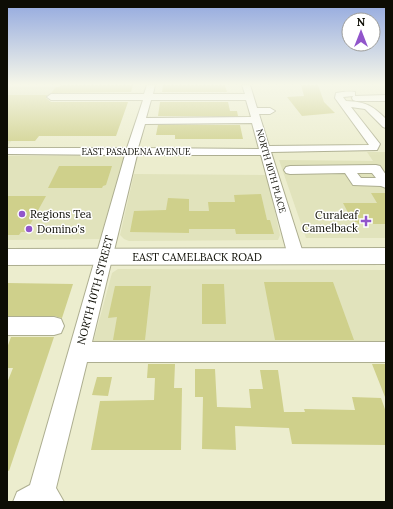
<svg xmlns="http://www.w3.org/2000/svg" width="393" height="509" font-family="Lora,serif">
<style>
.built{fill:#e1e3bc}
.building{fill:#cfd08b}
.lines{fill:none;stroke-linecap:round;stroke-linejoin:round}
.minor-casing{stroke:#adae90;stroke-width:2}
.major-casing{stroke:#adae90;stroke-width:2}
.minor{fill:#fff;fill-rule:evenodd}
.major{fill:#fff;fill-rule:evenodd}
.poi-dot{fill:#9155cb;stroke:#fff;stroke-width:1.5}
.labels{text-anchor:middle;stroke-width:3;stroke-linejoin:round;paint-order:stroke}
.far-street-label{font-size:9px;fill:#0d0d04;stroke:#fff}
.poi-label{font-size:11px;fill:#0d0d04;stroke:#fff;text-anchor:start}
.street-label{font-size:11px;fill:#0d0d04;stroke:#fff}
</style>
<rect width="100%" height="100%" fill="#ecedce"/>
<path class="built" d="M7 87H56L7 146Z
M367 152H386V238H306L279 160 373 161Z
M7 156H125L100 239 7 240Z
M134 174 267 175 280 235 278 240 129 241 124 239 120 235Z
M118 269 386 270V348L92 347 112 273Z"/>
<path class="building" d="M61 85H133L131 92 51 93 56 87H59Z
M163 85H225L227 92H162Z
M301 85H318L324 102 335 113 302 116 287 97 304 96Z
M7 95H47L46 98 51 102H128L127 105 116 136H39L35 141H7Z
M160 102H228L230 111H237L238 116H158Z
M158 125H240L243 139H175V135H156Z
M59 166H112L106 185 103 186 102 188H48Z
M371 193H386V224H358L357 222H353L343 203H377Z
M261 194 267 220H270L274 234H236L235 229H189V233L130 232 134 211 166 210 168 198 189 199V211H209L208 202H235L234 195Z
M7 196H46L26 232H21L19 235H7Z
M264 282H333L354 340H275Z
M7 283 73 284 62 318 54 316H7Z
M202 284H224L226 324H202Z
M115 286H151L145 340H113L117 317 108 318Z
M11 337H54L9 471 7 470V383L13 368H7V348Z
M148 364H175L174 388H182L181 450H91L100 401 154 400 155 378H147Z
M372 364H386V397H385Z
M195 369H215L217 407 251 408 249 389H263L260 370H278L284 412H305L304 409 355 410 352 397 381 398 386 412V445L292 444 289 428 235 426 236 450 202 449 203 397H195Z
M97 377H112L108 396 92 395Z"/>
<g class="lines">
<defs>
<path id="minor" d="M147 85H155L153 94H245L242 85H250L257 108H270L275 111 270 114H259L269 146 369 145 335 98 336 93C342 92 349 91 355 92V96L386 95V101H356L353 100 352 98 353 96 343 97 346 101C366 102 372 105 386 119V128L383 127 365 109 351 107 380 144 377 150 271 152 304 256 302 260 296 262 290 260 288 256 261 155H137L92 342H386V362H87L56 488 64 502H13L17 492 30 485 125 155 7 154V148H127L143 100H51L47 97 51 94H144ZM151 100H246L251 117 146 118ZM252 123 259 149 138 148 145 124Z
M376 165 380 166 386 175V188L381 186 353 185 345 173 290 174 286 173 284 170 286 167 290 166ZM357 173H372L376 178H361Z
M7 317H54L61 319 64 326 61 333 54 335H7Z"/>
<path id="major" d="M386 248V264L7 265V249Z"/>
</defs>
<use href="#minor" class="minor-casing"/>
<use href="#major" class="major-casing"/>
<use href="#minor" class="minor"/>
<use href="#major" class="major"/>
</g>
<linearGradient id="sky" x2="0" y2="1"><stop stop-color="#92a8df"/><stop offset="0.54" stop-color="#f6f7e9"/><stop offset="1" stop-color="#f6f7e9" stop-opacity="0"/></linearGradient>
<rect width="393" height="156" fill="url(#sky)"/>
<g class="poi-dot">
<circle cx="22" cy="214" r="4"/>
<path d="M364 215h4v4h4v4h-4v4h-4v-4h-4v-4h4z"/>
<circle cx="29" cy="229" r="4"/>
</g>
<g class="labels">
<g class="far-street-label">
<text x="136" y="155">EAST PASADENA AVENUE</text>
<text transform="translate(271 171) rotate(74)" y="3">NORTH 10TH PLACE</text>
</g>
<g class="poi-label">
<text x="30" y="218">Regions Tea</text>
<text x="358" y="219" text-anchor="end">Curaleaf<tspan x="358" dy="13">Camelback</tspan></text>
<text x="37" y="233">Domino's</text>
</g>
<g class="street-label">
<text x="197" y="261">EAST CAMELBACK ROAD</text>
<text transform="translate(95 290) rotate(-75)" y="4">NORTH 10TH STREET</text>
</g>
</g>
<rect width="393" height="509" fill="none" stroke="#0d0d04" stroke-width="16"/>
<g transform="translate(361 32)"><circle r="19" fill="#ffffff" stroke="#9e9e9b"/>
<path d="M0-3L7 15L0 10L-7 15Z" fill="#9155cb"/>
<text y="-6" font-size="11" font-weight="bold" text-anchor="middle" fill="#0d0d04">N</text>
</g>
</svg>
